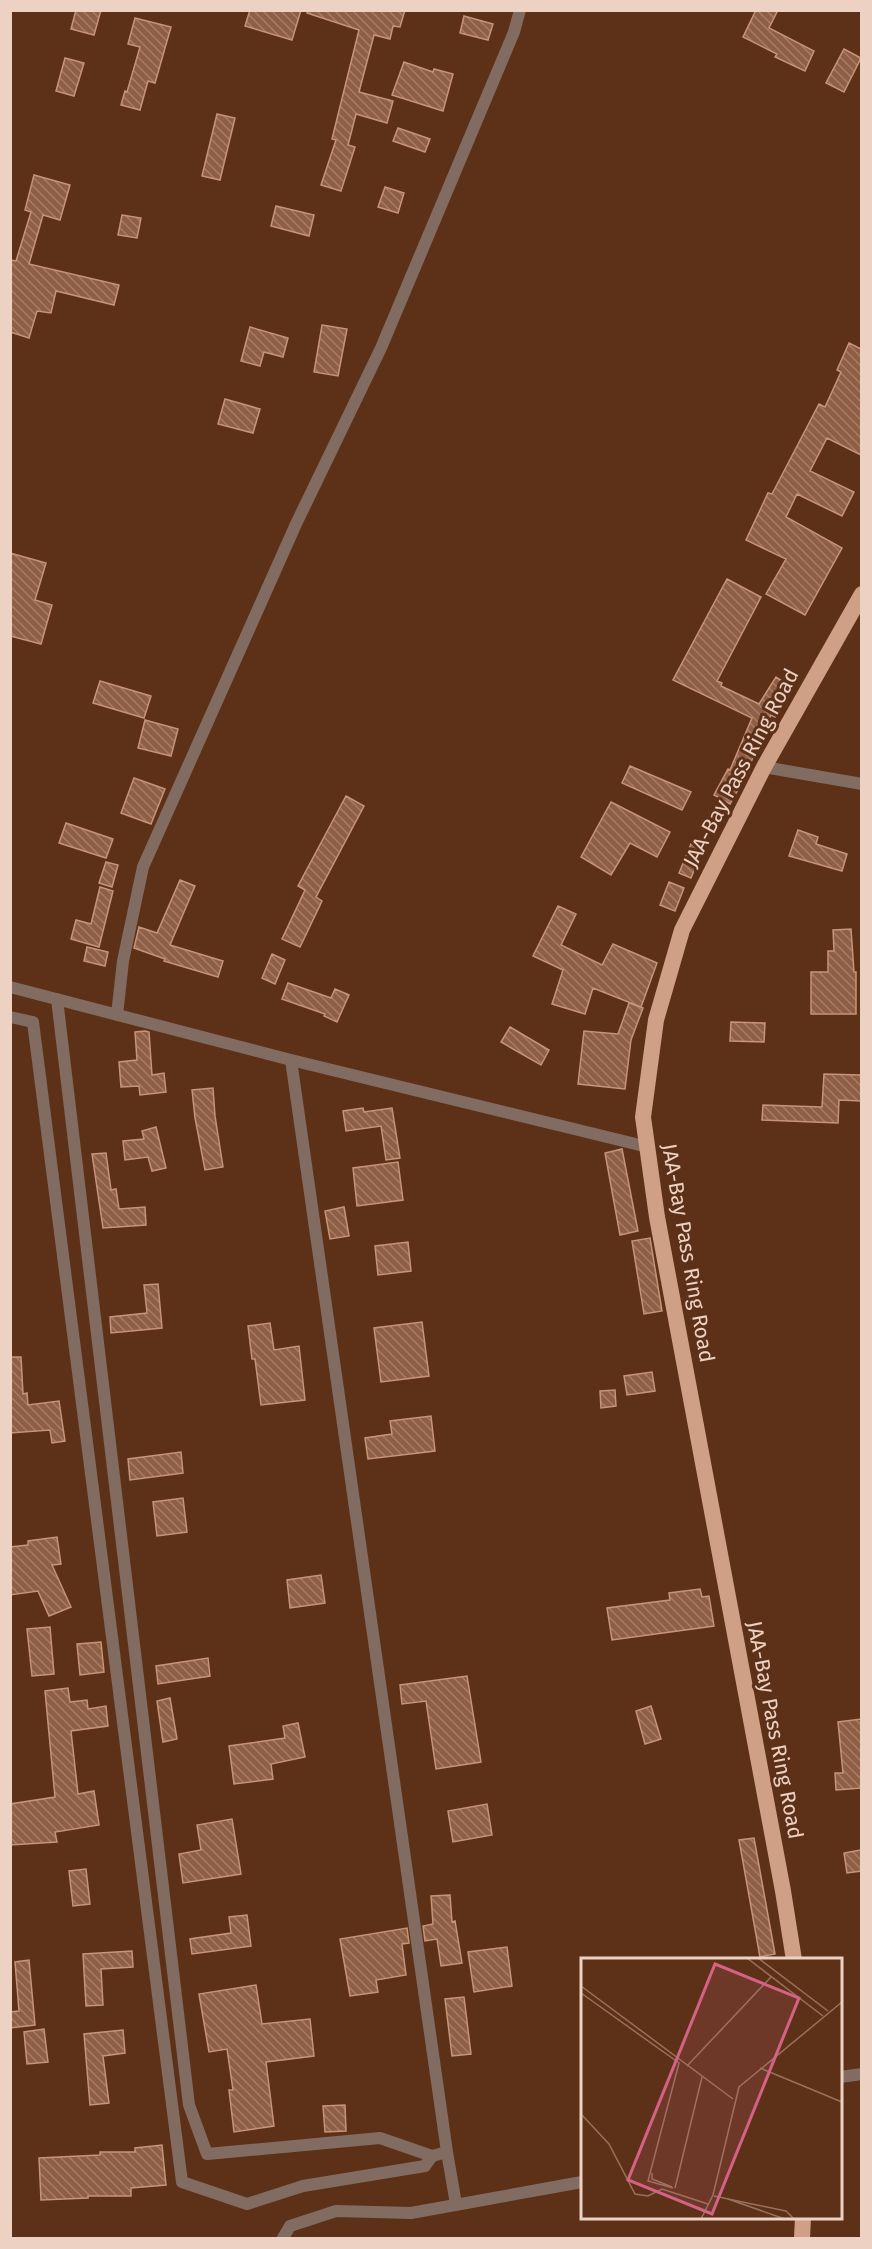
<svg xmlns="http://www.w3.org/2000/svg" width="872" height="2249" font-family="'Fira Sans',sans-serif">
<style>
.building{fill:url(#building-back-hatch);stroke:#c79479;stroke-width:1.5}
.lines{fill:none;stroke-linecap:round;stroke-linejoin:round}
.minor{stroke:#826c61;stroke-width:12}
.trunk{stroke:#d0a086;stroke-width:16}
.labels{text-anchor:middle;stroke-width:6;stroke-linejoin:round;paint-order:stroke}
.street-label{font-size:21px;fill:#edd1c3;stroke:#5d3118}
.inset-road{fill:none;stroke:#97715c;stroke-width:1.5}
.view{fill:#d36285;fill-opacity:0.15;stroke:#d36285;stroke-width:3}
.inset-edge{fill:none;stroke:#edd1c3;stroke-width:3}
</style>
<defs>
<pattern id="building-back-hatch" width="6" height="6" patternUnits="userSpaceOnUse" patternTransform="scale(1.5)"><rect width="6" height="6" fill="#8e5f45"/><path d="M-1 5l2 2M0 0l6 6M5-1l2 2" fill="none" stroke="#a47c67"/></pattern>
</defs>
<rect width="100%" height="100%" fill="#5d3118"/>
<path class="building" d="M76 10H101L94 35 71 29Z
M250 10H301L292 40 245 26Z
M308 10H405L400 27 393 26 390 39 374 35 359 92 393 101 387 123 356 114 348 145 355 147 341 191 321 185 336 140 332 139 359 30 307 13Z
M756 10H778L769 28 814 51 805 71 775 57 777 54 743 37Z
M464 16 493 24 488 40 460 33Z
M135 18 171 27 155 83 148 81 140 110 121 105 125 91 127 92 140 47 128 44Z
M844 49 861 58 844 92 826 83Z
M65 58 84 63 74 96 56 91Z
M404 62 433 72 434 69 453 74 443 111 392 95Z
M217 114 235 118 220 180 202 176Z
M398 128 430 139 425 152 393 141Z
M34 175 70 185 60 220 43 215 29 264 119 285 114 305 56 291 51 313 37 311 29 338 10 332V260L16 261 31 212 25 210Z
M385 187 404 193 398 213 378 207Z
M276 206 314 215 309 236 271 226Z
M122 215 141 218 137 238 118 235Z
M322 325 347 329 338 376 314 372Z
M250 327 288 338 283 357 264 352 260 366 241 361Z
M849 343 861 349V455L827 438 810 471 854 492 842 516 797 494 786 517 842 548 805 615 766 594 786 559 746 540 768 493 772 494 819 404 825 407 841 372 837 370Z
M225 399 260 409 253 433 218 424Z
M10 553 46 563 35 600 52 605 41 644 10 636Z
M727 579 761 597 717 681 722 683 721 686 759 704 776 677 793 688 775 717 771 715 752 754 754 755 744 779 730 804 714 795 728 769 730 770 752 718 673 680Z
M100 681 151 696 144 718 93 703Z
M145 720 178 729 171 756 138 748Z
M630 766 691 792 682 810 622 783Z
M134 778 165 789 151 824 121 813Z
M346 796 364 806 316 897 322 901 300 947 282 939 305 890 298 886Z
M611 802 670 832 657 857 630 843 611 875 581 857Z
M66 823 113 839 106 858 59 843Z
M798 830 818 837 816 844 847 854 842 871 789 856Z
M691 844 703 848 691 878 679 873Z
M106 862 118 865 112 887 99 883Z
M180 880 195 886 170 945 223 961 218 977 164 961 165 959 134 948 139 927 157 933Z
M669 882 684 888 675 911 660 905Z
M100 887 113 891 99 947 71 939 76 920 91 924Z
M558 906 576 914 561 945 602 965 613 944 657 963 641 1007 593 988 585 1014 552 1004 563 970 533 956Z
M851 929 854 972H856V1014H811V972H828V951H834L833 930Z
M87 947 108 952 105 966 84 961Z
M272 954 285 960 275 984 262 978Z
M288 983 331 998 335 989 349 995 337 1022 324 1016 325 1014 282 999Z
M629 1003 643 1008 631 1040 625 1089 578 1084 584 1031 618 1034Z
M731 1022 765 1023 764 1042 730 1041Z
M510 1027 549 1050 541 1065 501 1042Z
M145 1031 149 1032 152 1075 164 1073 166 1092 140 1095 139 1086 121 1087 119 1062 137 1060 135 1032Z
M824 1074 861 1075V1101L839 1100 838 1123 762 1120 763 1105 822 1107Z
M213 1088 215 1116 223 1167 205 1170 195 1118 192 1090Z
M363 1108 364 1112 392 1108 400 1158 386 1160 381 1126 346 1131 343 1111Z
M156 1127 166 1168 152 1171 148 1157 125 1160 123 1141 144 1139 142 1131Z
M622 1149 638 1231 620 1235 605 1153Z
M106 1153 111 1190 116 1189 119 1209 145 1207 146 1225 103 1228 92 1154Z
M398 1162 403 1200 357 1206 353 1168Z
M344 1207 349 1236 330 1239 325 1211Z
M650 1238 662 1311 644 1314 632 1241Z
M408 1242 411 1271 378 1275 375 1246Z
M158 1284 162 1328 111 1333 110 1317 147 1313 144 1285Z
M422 1322 429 1376 381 1382 374 1328Z
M270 1323 274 1350 299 1346 305 1400 261 1405 255 1359H252L248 1326Z
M10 1357H21L23 1394 27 1393 28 1405 59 1401 65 1441 52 1443 50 1430 10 1433Z
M652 1372 655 1391 627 1395 624 1376Z
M615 1390 616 1406 601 1408 600 1391Z
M431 1416 435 1451 368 1459 365 1438 392 1434 390 1421Z
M181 1452 183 1473 130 1480 128 1459Z
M183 1498 187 1532 157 1536 153 1502Z
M57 1537 61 1564 52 1565 71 1607 49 1616 38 1591 10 1595V1547L28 1545V1541Z
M321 1575 325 1603 290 1608 287 1580Z
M700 1589 702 1597 709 1596 714 1626 612 1640 607 1608 670 1600 669 1593Z
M50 1627 54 1674 32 1676 27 1629Z
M101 1642 104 1672 80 1675 77 1644Z
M208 1658 210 1676 158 1684 156 1666Z
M467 1676 481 1762 436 1769 426 1701 402 1704 400 1685Z
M68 1688 70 1702 87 1700 88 1709 106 1706 108 1726 71 1731 78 1794 94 1791 99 1825 55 1832 57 1842 10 1845V1804L55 1797 45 1691Z
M170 1698 177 1739 163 1742 157 1701Z
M651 1706 661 1739 645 1744 636 1711Z
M861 1719V1788L836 1790 835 1773H843L838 1722Z
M298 1723 305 1757 271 1764 273 1779 234 1784 229 1746 285 1738 283 1726Z
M487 1804 492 1835 453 1842 448 1811Z
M232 1819 241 1874 183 1883 179 1854 201 1850 197 1825Z
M754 1838 775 1954 760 1957 739 1840Z
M861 1850V1871L847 1873 844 1853Z
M86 1869 90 1904 73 1906 69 1871Z
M450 1895 452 1922 455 1921 462 1963 441 1966 437 1939 425 1941 423 1926 433 1924 431 1896Z
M247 1915 251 1946 192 1954 190 1939 231 1933 229 1917Z
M407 1928 409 1943 402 1944 406 1975 376 1980 378 1992 350 1996 340 1939Z
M507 1947 512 1986 474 1992 468 1952Z
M132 1951 133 1967 101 1969 103 2005 86 2006 83 1954Z
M29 1960 35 2025 10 2028V2012L19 2011 15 1962Z
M256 1985 262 2024 310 2019 314 2056 266 2062 274 2126 234 2132 229 2090H233L227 2049 209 2052 199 1994Z
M464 1997 471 2054 452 2056 445 1999Z
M44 2029 48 2062 27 2064 24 2032Z
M123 2030 125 2053 103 2056 109 2103 90 2105 84 2034Z
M345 2105 346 2131 325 2132 323 2106Z
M162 2145 166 2185 131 2188V2196H88V2198L41 2200 39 2158 100 2155V2152H135V2148Z"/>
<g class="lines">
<path class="minor" d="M764 767 862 784
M10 987 291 1060 648 1147
M57 999 189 2105 207 2154 380 2138 432 2156 447 2152 456 2204
M117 1015 123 961 143 867 296 524 381 348 514 32 520 10
M10 1017 33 1022 182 2182 247 2204 303 2186 425 2166 432 2156
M291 1060 447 2152
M840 2077 862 2074
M283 2238 290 2226 336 2211 411 2213 582 2182"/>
<path class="trunk" d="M794 1960 783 1891 657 1217 643 1117 656 1020 682 930 764 767 862 594
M802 2238 803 2218"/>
</g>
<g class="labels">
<g class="street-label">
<text transform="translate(741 768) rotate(-62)" y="7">JAA-Bay Pass Ring Road</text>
<text transform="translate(688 1253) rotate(80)" y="7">JAA-Bay Pass Ring Road</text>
<text transform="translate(775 1730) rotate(79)" y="7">JAA-Bay Pass Ring Road</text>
</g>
</g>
<g transform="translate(581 1958)">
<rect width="261" height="261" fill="#5d3118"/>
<path class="inset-road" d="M166 0 242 58M177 0 247 53M0 28 152 141M0 35 98 105 67 223 92 230M106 108 190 19M179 110 261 144M0 156 28 186 54 236 67 238 81 231 127 246M71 215V221L91 229M94 230 121 119M133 238 205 253 213 261M147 241 204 261M120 261 132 237 158 129 261 44"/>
<path class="view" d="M134 6 218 40 131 256 47 222Z"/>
<rect width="261" height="261" class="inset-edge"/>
</g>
<rect width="872" height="2249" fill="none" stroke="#edd1c3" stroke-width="24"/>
</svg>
